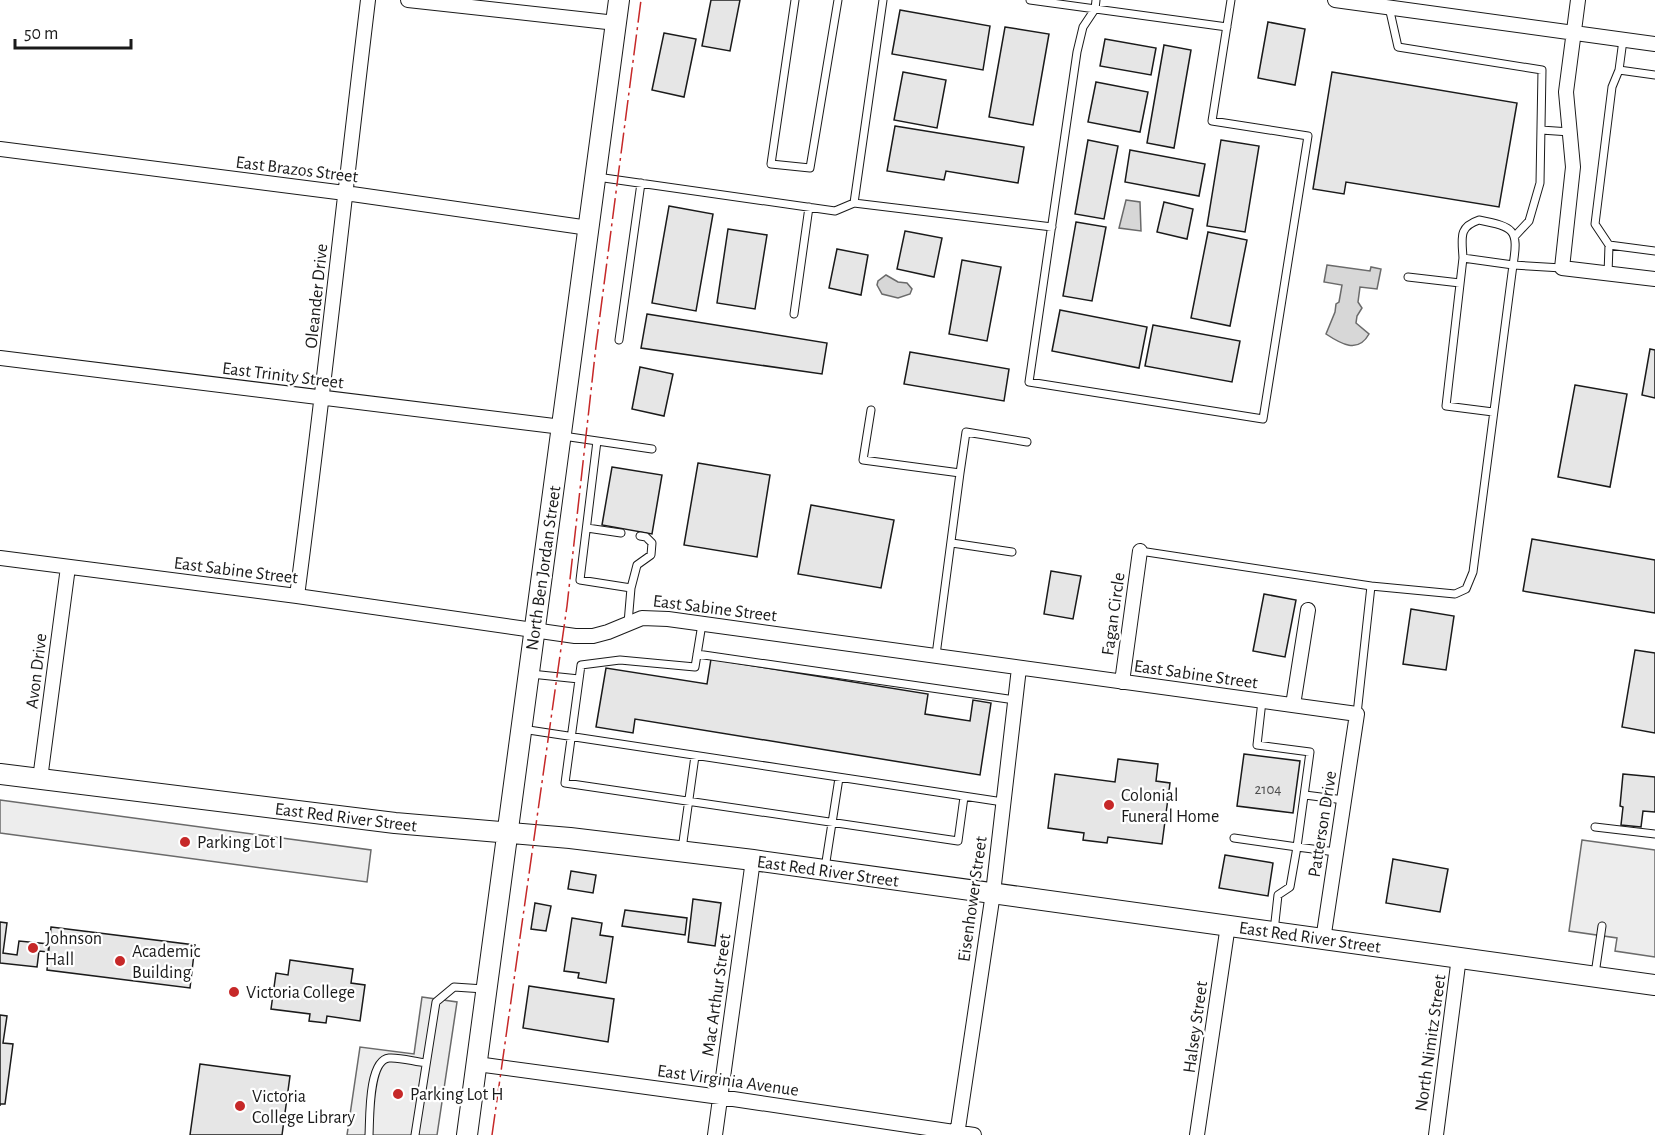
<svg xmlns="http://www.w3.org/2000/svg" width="1655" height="1135" font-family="'Alegreya Sans',sans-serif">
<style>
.built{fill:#ededed;stroke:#6a6a6a;stroke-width:1.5}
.water{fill:#d7d7d7;stroke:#6a6a6a;stroke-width:1.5}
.building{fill:#e6e6e6;stroke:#1a1a1a;stroke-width:1.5}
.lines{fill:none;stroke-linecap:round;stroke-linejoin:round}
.lane-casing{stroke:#1a1a1a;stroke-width:9}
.street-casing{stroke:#1a1a1a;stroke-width:16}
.secondary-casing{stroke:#1a1a1a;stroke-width:22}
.lane{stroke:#fff;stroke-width:7}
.street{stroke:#fff;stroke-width:14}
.secondary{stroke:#fff;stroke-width:20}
.power{stroke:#c62828;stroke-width:1.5;stroke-dasharray:21 4.5 3 4.5;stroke-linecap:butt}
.poi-dot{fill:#c62828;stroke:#fff;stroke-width:2}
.labels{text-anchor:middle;stroke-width:4.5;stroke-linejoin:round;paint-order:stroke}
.number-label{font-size:15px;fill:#4d4d4d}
.street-label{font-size:18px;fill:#1a1a1a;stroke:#fff}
.poi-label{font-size:18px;fill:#1a1a1a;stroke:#fff;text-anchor:start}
</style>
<rect width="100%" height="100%" fill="#fff"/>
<path class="built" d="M0 800 371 850 367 882 0 833Z
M1582 840 1655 850V957L1615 951 1617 938 1569 931Z
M422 997 457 1002 437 1135H347L360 1047 414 1054Z"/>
<path class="water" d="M1126 200 1140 202 1141 231 1119 228Z
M1327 265 1370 271 1371 267 1381 269 1377 289 1360 287 1358 302 1362 308 1357 316 1356 323 1369 334C1358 354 1341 344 1326 334L1335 312 1336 304 1339 302 1342 285 1324 282Z
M886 275 898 282 907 283 912 289 910 294 898 298 882 294 877 285 878 281Z"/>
<path class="building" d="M711 0H740L730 51 702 46Z
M900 10 990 26 983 70 892 54Z
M1268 22 1305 29 1295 85 1258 78Z
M1005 27 1049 34 1033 125 989 117Z
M664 33 696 39 684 97 652 90Z
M1105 39 1156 48 1151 75 1100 66Z
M1164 45 1191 50 1174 148 1147 143Z
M903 72 946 80 937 128 894 120Z
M1332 72 1517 103 1499 207 1346 182 1344 194 1313 189Z
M1096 82 1148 92 1140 132 1088 122Z
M895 126 1024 147 1018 183 946 171 944 180 887 171Z
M1088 140 1118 146 1104 219 1075 214Z
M1221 140 1259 146 1245 232 1207 226Z
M1130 150 1205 164 1199 196 1125 182Z
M1164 202 1193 209 1187 239 1157 232Z
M669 206 713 214 696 311 652 303Z
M1076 222 1106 227 1092 301 1063 296Z
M728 229 767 235 755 309 717 303Z
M905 231 942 238 934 277 897 269Z
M1208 232 1247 240 1230 326 1191 318Z
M837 249 868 255 861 295 829 288Z
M962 260 1001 267 987 341 949 334Z
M1060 310 1147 327 1139 368 1052 351Z
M647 314 827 343 822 374 641 348Z
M1153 325 1240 341 1232 382 1145 366Z
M1650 349 1655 350V398L1642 395Z
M910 352 1009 369 1004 401 904 384Z
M640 367 673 374 664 416 632 409Z
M1575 385 1627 394 1610 487 1558 477Z
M698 463 770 475 757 557 684 545Z
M612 467 662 475 652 534 602 525Z
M811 505 894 520 881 588 798 574Z
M1532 539 1655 560V613L1523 591Z
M1051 571 1081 576 1073 619 1044 614Z
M1264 594 1296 600 1285 657 1253 651Z
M1411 609 1454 616 1446 670 1403 664Z
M1635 650 1655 653V733L1622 727Z
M711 659 928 694 925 714 970 721 973 700 991 703 980 775 635 719 633 733 596 727 606 668 707 684Z
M1244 754 1300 761 1293 813 1237 806Z
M1118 759 1158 764 1156 781 1170 783 1162 844 1108 837 1107 843 1083 840 1084 833 1048 828 1055 774 1115 782Z
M1623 774 1655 777V812L1643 811 1641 827 1621 825 1623 807 1620 806Z
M1225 855 1273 863 1268 896 1219 888Z
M1393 859 1448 869 1440 912 1386 903Z
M571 871 596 875 593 893 568 889Z
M693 899 721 903 715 946 688 942Z
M535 903 551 906 546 931 531 929Z
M625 910 687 918 685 935 622 926Z
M572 918 602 923 600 935 613 937 606 983 578 978 579 973 564 971Z
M0 922 7 923 3 953 17 955 19 941 49 944 48 952 39 951 37 967 0 963Z
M51 927 195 945 190 988 47 970Z
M290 960 353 969 351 983 365 985 360 1021 327 1016 326 1023 309 1021 310 1014 271 1009 276 973 288 975Z
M529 986 614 999 608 1042 523 1028Z
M0 1015 7 1016 3 1043 13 1044 5 1104H0V1106Z
M200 1064 290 1076 282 1135H190Z"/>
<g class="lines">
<defs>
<path id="lane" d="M795 0 771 164 810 168 838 0
M883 0 854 203 1052 227
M1030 0 1227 27
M1096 0 1095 9 1083 27 1077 52 1029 382 1263 419 1308 136 1212 121 1231 0
M1389 7 1398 47 1542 70 1540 183 1529 221 1515 236
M1623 40 1619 70 1655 75
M1619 70 1612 87 1595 224 1609 245 1655 251
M1541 130 1570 132
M597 177 835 211 854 203
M1479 220C1514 227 1519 229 1513 265L1463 258C1462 238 1458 227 1479 220Z
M1463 258 1446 406 1493 412
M1608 274 1609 245
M1408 277 1460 283
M794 314 809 207
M619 340 641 183
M871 410 863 460 960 473 936 655
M563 436 652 449
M597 441 580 580 631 588 628 623
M960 473 966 432 1027 442
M587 528 621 533
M952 543 1012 552
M1140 551 1371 586
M631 588 637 565 651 555 652 543 646 537 640 536
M702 624 695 667 620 660 581 665 565 783 958 841 964 797
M697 654 1015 700
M531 674 579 679
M1262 701 1257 745 1310 752 1297 847 1336 852
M1357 714 1371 586 1455 594 1466 589 1473 572 1513 265 1562 268
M522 729 1003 802
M1305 795 1344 800
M1595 827 1655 834
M1234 838 1297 847 1290 887 1278 895 1274 931
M682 849 695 756
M825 868 839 778
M1595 974 1602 926
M369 1135C370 1119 368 1060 389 1058 400 1057 415 1062 426 1063
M415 1135 436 1002 454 987 484 989"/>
<path id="street" d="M408 0 616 23
M1335 0 1655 44
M1578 0 1566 92 1573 167 1562 268 1655 279
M0 149 345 193 589 228
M0 358 562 427
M0 558 297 596 575 636H593L608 632 642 618 668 619 1357 714 1323 940
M297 596C323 398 344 199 368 0
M1122 682 1140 551
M1293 705 1308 610
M40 779 68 567
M477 1064 720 1097 974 1135
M715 1135 753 860
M957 1135 993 893 1019 668
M1197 1135 1228 925
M1436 1135 1459 957"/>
<path id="secondary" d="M0 774 395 823 570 838 753 860 1655 985
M467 1135 619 0"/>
</defs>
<use href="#lane" class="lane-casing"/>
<use href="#street" class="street-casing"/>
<use href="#secondary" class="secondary-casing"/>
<use href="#lane" class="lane"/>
<use href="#street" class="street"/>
<use href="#secondary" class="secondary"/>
<path class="power" d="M492 1135 567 606 596 346 641 0"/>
</g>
<g class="poi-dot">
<circle cx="1109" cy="805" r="6"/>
<circle cx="185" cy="842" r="6"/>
<circle cx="33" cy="948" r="6"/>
<circle cx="120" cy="961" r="6"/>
<circle cx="234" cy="992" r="6"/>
<circle cx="398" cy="1094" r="6"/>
<circle cx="240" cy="1106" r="6"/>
</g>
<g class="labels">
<g class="number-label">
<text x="1268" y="794">2104</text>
</g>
<g class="street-label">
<text transform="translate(297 169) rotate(7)" y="6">East Brazos Street</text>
<text transform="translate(316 296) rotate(-84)" y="6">Oleander Drive</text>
<text transform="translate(283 375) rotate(7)" y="6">East Trinity Street</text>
<text transform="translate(543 568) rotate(-82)" y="6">North Ben Jordan Street</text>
<text transform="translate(236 570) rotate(7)" y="6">East Sabine Street</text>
<text transform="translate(715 608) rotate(7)" y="6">East Sabine Street</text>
<text transform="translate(1113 614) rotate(-82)" y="6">Fagan Circle</text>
<text transform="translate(36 671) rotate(-83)" y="6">Avon Drive</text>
<text transform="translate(1196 674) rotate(8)" y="6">East Sabine Street</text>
<text transform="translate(346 817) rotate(7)" y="6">East Red River Street</text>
<text transform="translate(1322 824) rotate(-81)" y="6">Patterson Drive</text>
<text transform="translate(828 871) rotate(8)" y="6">East Red River Street</text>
<text transform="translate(972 899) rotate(-82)" y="6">Eisenhower Street</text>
<text transform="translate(1310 937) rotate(8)" y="6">East Red River Street</text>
<text transform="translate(716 995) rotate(-82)" y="6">Mac Arthur Street</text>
<text transform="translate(1195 1027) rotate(-82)" y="6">Halsey Street</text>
<text transform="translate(1430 1043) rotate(-82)" y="6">North Nimitz Street</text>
<text transform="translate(728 1080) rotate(8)" y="6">East Virginia Avenue</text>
</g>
<g class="poi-label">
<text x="1121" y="801">Colonial<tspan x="1121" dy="21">Funeral Home</tspan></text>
<text x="197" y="848">Parking Lot I</text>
<text x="45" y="944">Johnson<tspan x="45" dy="21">Hall</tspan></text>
<text x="132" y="957">Academic<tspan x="132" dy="21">Building</tspan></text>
<text x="246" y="998">Victoria College</text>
<text x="410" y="1100">Parking Lot H</text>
<text x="252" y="1102">Victoria<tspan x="252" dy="21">College Library</tspan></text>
</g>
</g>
<path d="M15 39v9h116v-9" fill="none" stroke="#1a1a1a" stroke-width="3"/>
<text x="24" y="39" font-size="18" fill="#1a1a1a" stroke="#ffffff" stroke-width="4.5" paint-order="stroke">50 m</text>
</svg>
